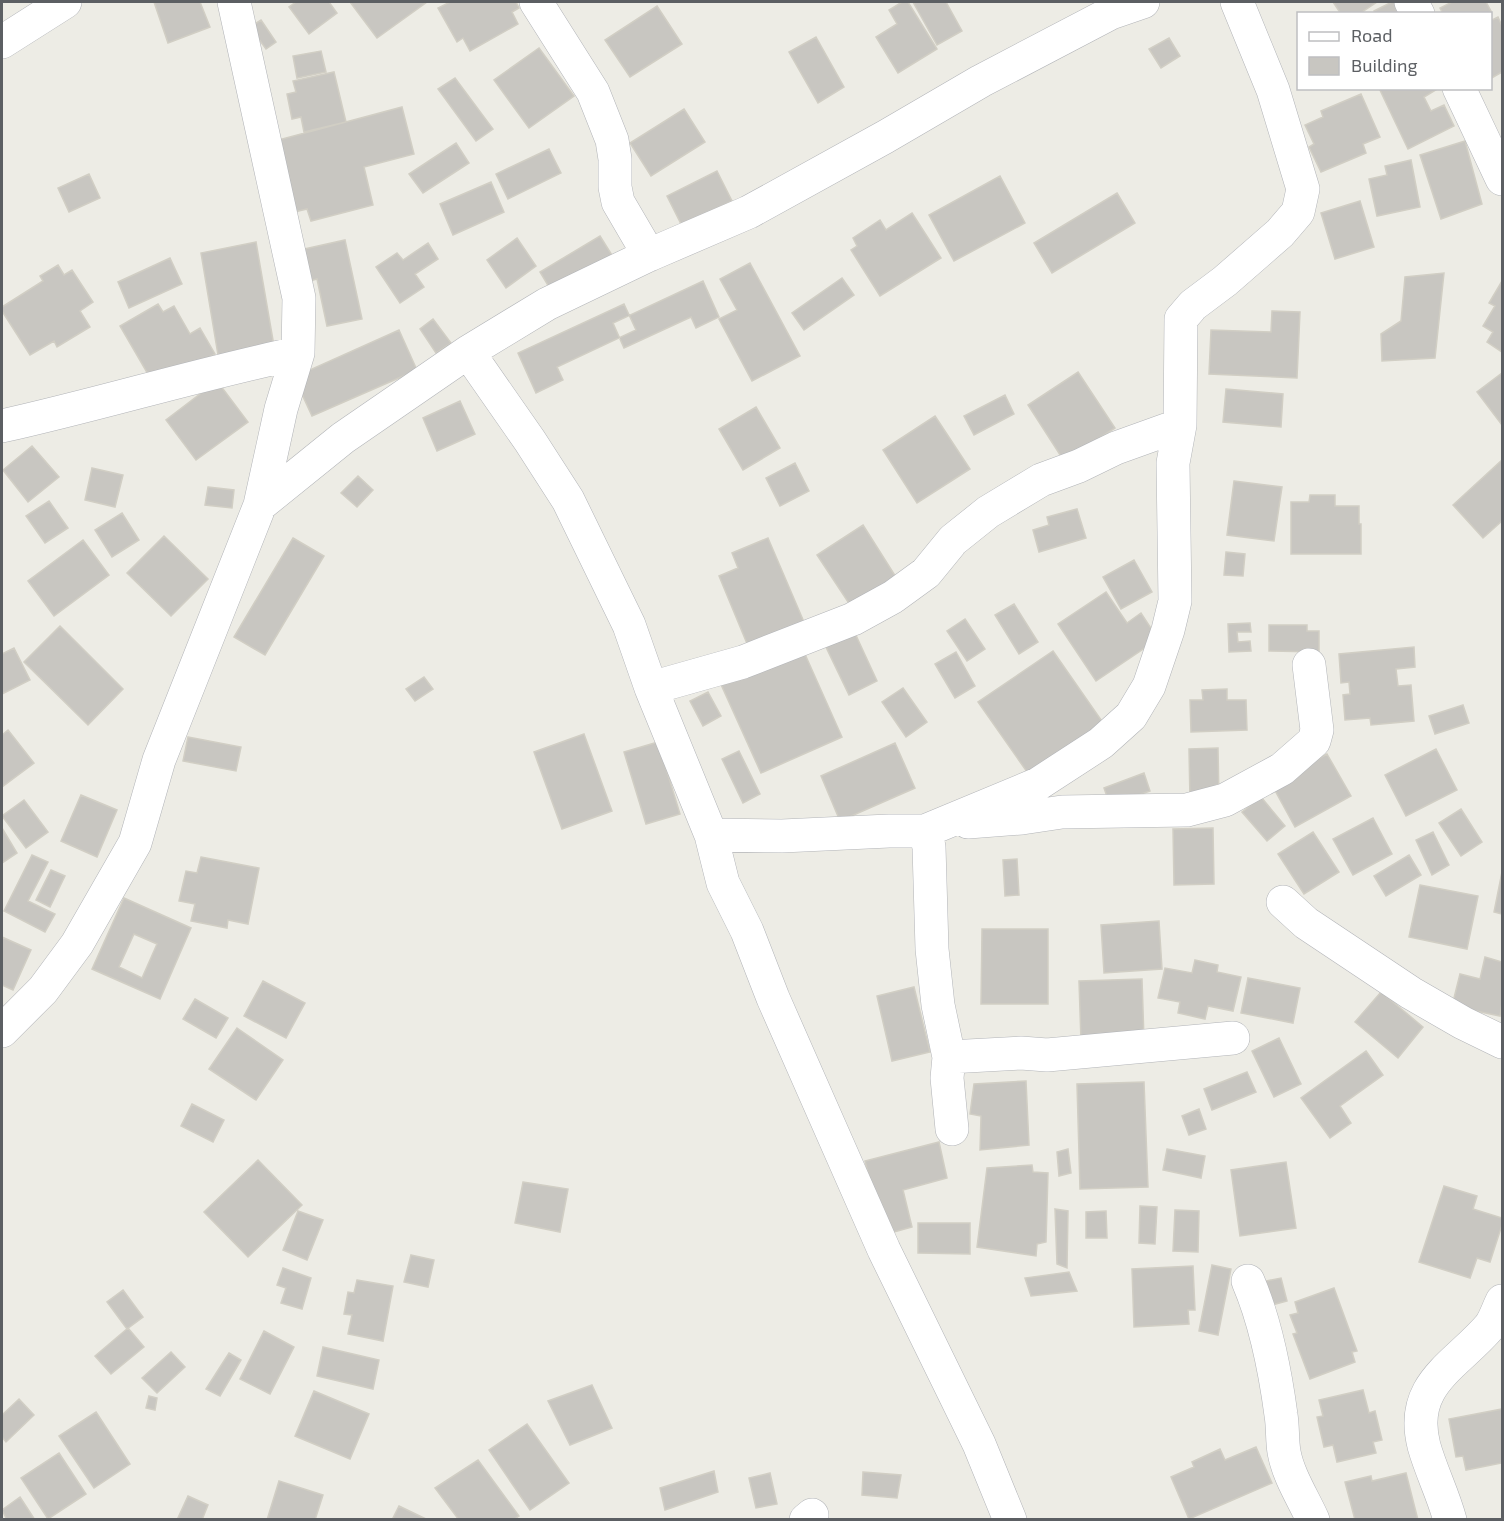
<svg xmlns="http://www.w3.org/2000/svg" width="1504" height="1521" font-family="'Exo 2',sans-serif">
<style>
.building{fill:#c8c6c1;stroke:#d1cec4;stroke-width:1.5;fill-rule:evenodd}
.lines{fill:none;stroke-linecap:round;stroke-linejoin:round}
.minor-casing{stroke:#b2b4b8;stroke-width:34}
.minor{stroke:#fff;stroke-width:33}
</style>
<rect width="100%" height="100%" fill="#edece5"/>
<path class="building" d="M154 2H200L210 27 168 43Z
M296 2H329L337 13 309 34 289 7Z
M350 2H427L377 38Z
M450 2H516L519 8 512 12 518 24 470 51 463 38 457 42 438 8Z
M902 2H908L937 49 898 73 876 37 897 24 889 10Z
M913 2H946L962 31 937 45Z
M1333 2H1377L1359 14H1341Z
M1392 2H1406L1412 14H1375L1374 11Z
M1452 2H1486L1491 11 1487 14H1443L1440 8Z
M657 6 682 44 630 77 605 40Z
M1498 17 1502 26V72L1490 79V21Z
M261 20 276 42 266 49 250 27Z
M816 37 844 87 818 103 789 52Z
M1169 38 1180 56 1161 68 1149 49Z
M539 48 574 96 529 128 494 80Z
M321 51 326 72 297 78 293 56Z
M334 72 346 122 304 132 301 117 292 119 287 94 296 92 293 81Z
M455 78 493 129 476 141 438 89Z
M1379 88H1439L1424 97 1431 111 1444 105 1454 126 1408 149Z
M1361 94 1380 137 1363 144 1366 153 1321 172 1309 147 1314 144 1305 125 1323 117 1321 111Z
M402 107 414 154 364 167 373 205 311 221 307 209 290 213 271 142Z
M684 109 705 142 651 176 630 143Z
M1465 141 1482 204 1441 219 1420 155Z
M456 143 469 163 423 193 409 174Z
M549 149 561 173 508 199 496 174Z
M1411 160 1420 207 1377 216 1369 179 1387 175 1385 166Z
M717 171 732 201 682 226 667 196Z
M89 174 100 198 69 212 58 188Z
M1000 176 1025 223 954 261 929 215Z
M491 182 504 212 453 235 440 204Z
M1117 193 1135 223 1052 273 1034 243Z
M1360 201 1374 247 1335 259 1321 213Z
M912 213 941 258 880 296 851 250 857 246 853 238 880 220 886 230Z
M600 236 615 260 555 297 540 272Z
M517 238 536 266 506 288 487 260Z
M345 240 362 319 327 326 317 279 302 283 295 251Z
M256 242 274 346 218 355 201 253Z
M428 243 438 259 415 274 424 287 400 303 376 267 397 253 403 260Z
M170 258 182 284 129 308 118 282Z
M750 263 800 356 752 381 719 319 737 310 720 279Z
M58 265 64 275 72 270 93 302 80 311 90 327 57 347 54 341 30 355 2 311V307L43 281 40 276Z
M1444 273 1435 358 1382 361 1381 334 1401 321 1405 277Z
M842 278 854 295 804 330 792 313Z
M703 281 719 317 696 328 691 317 624 348 613 323Z
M1502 281V352L1487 342 1493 332 1483 326 1495 306 1489 303Z
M158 304 163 312 174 306 190 334 200 328 215 354 156 388 120 326Z
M624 304 636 330 557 367 563 380 536 393 518 353Z
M1272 311 1300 312 1297 378 1209 374 1211 330 1271 332Z
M433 319 451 343 436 353 420 329Z
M399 330 417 370 312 416 294 377Z
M1078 372 1115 428 1064 461 1028 405Z
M1502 373V425L1477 392Z
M217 381 248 422 196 460 166 420Z
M1226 389 1283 394 1281 427 1223 422Z
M1005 395 1014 414 974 435 964 416Z
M460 401 475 434 437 451 423 418Z
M756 407 780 448 743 470 719 429Z
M935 416 970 469 917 503 883 450Z
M32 446 59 477 28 502 3 470Z
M1502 460V521L1483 538 1453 505Z
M795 463 809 491 780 506 766 478Z
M92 468 123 475 115 507 85 500Z
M358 476 373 490 357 507 341 493Z
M1234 481 1282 487 1274 541 1227 535Z
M208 487 234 490 232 508 205 505Z
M1310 495H1335V506H1359V524H1361V554H1291V502H1309Z
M49 501 68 528 45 543 26 516Z
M1077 509 1086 538 1039 552 1033 530 1049 525 1047 517Z
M122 513 139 540 112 557 95 530Z
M863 525 901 585 856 614 817 555Z
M164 536 208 579 171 616 127 573Z
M293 538 324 556 265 655 234 637Z
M768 538 804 622 748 646 719 576 738 568 732 553Z
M83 540 109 575 54 616 28 581Z
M1226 552 1245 554 1243 576 1224 575Z
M1134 560 1152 592 1121 609 1103 577Z
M1106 592 1127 623 1141 613 1158 639 1096 681 1058 624Z
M1014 604 1038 642 1019 654 995 615Z
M965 619 985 649 967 661 947 631Z
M1250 623 1251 632H1237L1238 642 1250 641 1251 651 1229 652 1228 624Z
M1269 625H1307V631H1319V652L1269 651Z
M60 626 123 689 88 725 24 662Z
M854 631 877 681 849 695 825 645Z
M800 643 842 737 761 773 719 680Z
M1414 647 1415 667 1396 669 1398 686 1411 685 1414 721 1371 725 1370 718 1345 720 1343 695 1350 694 1349 682 1341 683 1339 654Z
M14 648 30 680 2 694V654Z
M1053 651 1106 727 1032 779 978 702Z
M956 652 975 686 955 698 935 664Z
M424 677 433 689 415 701 406 689Z
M903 688 927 722 906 737 882 702Z
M1227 689V700H1246L1247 730 1191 732 1190 700H1203L1202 690Z
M708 692 721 716 703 726 690 701Z
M1463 705 1469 723 1435 734 1429 716Z
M8 730 34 763 2 787V735Z
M584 734 612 811 562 829 534 752Z
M188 737 241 747 236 771 183 761Z
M658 742 680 814 646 824 624 752Z
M895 743 915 788 840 821 821 776Z
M1218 748 1219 800 1190 801 1189 749Z
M1436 749 1457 790 1406 816 1385 775Z
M739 751 760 794 743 803 722 759Z
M1327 754 1351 796 1295 827 1272 785Z
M1144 773 1150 791 1110 805 1104 788Z
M81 795 117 810 97 857 61 841Z
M1261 797 1285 826 1267 841 1242 812Z
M24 800 48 832 26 848 2 816Z
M1461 809 1482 842 1461 856 1439 823Z
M1373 818 1392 854 1353 875 1333 839Z
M2 828 17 853 2 863Z
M1213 828 1214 884 1174 885 1173 829Z
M1313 832 1339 872 1304 894 1278 854Z
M1433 832 1449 865 1432 875 1416 840Z
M32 855 48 862 28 901 55 914 45 932 4 911Z
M1409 855 1421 875 1386 896 1374 876Z
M201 857 259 868 248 924 228 920 227 928 191 921 195 904 179 901 186 871 197 873Z
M1017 859 1019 895 1005 896 1003 860Z
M51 870 65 876 50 907 36 900Z
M1502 872V914L1494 912Z
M1420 885 1478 896 1467 949 1409 937Z
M124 898 191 928 160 999 92 969ZM134 934 157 944 142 978 119 967Z
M1159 921 1162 969 1104 973 1101 925Z
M982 929H1048V1004H981Z
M2 937 31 950 13 990 2 985Z
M1485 957 1502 962V1003L1500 1016 1452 1006 1460 974 1480 979Z
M1195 960 1218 965 1217 972 1241 977 1233 1011 1208 1006 1205 1019 1178 1013 1180 1002 1158 998 1165 968 1192 973Z
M1248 978 1300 988 1293 1023 1241 1013Z
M1142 979 1144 1040 1081 1041 1079 981Z
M263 981 305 1003 286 1038 244 1016Z
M914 987 930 1052 892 1061 877 996Z
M1381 992 1423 1027 1398 1058 1355 1022Z
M195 999 228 1018 216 1038 183 1019Z
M237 1028 283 1060 256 1100 209 1069Z
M1279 1038 1301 1084 1274 1097 1252 1051Z
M1366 1051 1383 1075 1340 1106 1351 1123 1330 1138 1301 1098Z
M1247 1072 1256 1092 1212 1110 1204 1089Z
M1026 1081 1029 1145 980 1150 981 1116 970 1114 974 1084Z
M1144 1082 1148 1187 1080 1189 1077 1084Z
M192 1104 224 1120 213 1142 181 1126Z
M1199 1109 1206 1129 1189 1135 1182 1116Z
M939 1142 947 1178 903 1190 912 1227 883 1235 865 1161Z
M1068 1149 1071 1173 1059 1176 1057 1152Z
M1167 1149 1205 1156 1201 1178 1163 1170Z
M258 1160 302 1205 248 1257 204 1212Z
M1286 1162 1296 1228 1240 1236 1231 1170Z
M1032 1165 1033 1172 1048 1173 1046 1242 1037 1244 1036 1256 977 1247 987 1168Z
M523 1182 568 1189 560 1232 515 1223Z
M1444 1186 1477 1196 1473 1209 1502 1218V1225L1490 1262 1477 1258 1470 1278 1419 1262Z
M1140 1206 1157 1207 1155 1244 1139 1243Z
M1055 1209 1068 1211 1067 1268 1057 1264Z
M1175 1210 1199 1211 1198 1252 1173 1251Z
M298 1211 323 1220 307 1260 283 1250Z
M1106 1211 1107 1238H1086V1212Z
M918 1223H970V1254L918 1253Z
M411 1255 434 1260 428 1287 404 1282Z
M1212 1265 1231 1269 1218 1335 1199 1331Z
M1193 1266 1195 1310H1188L1189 1324 1134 1327 1132 1269Z
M283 1268 311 1278 302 1309 281 1303 286 1288 277 1285Z
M1069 1272 1077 1291 1031 1296 1025 1278Z
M1281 1278 1287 1301 1272 1305 1266 1281Z
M357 1280 393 1286 383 1341 348 1334 352 1315 344 1314 348 1292 354 1293Z
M1334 1288 1357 1351 1352 1352 1355 1362 1310 1379 1293 1334 1297 1333 1290 1315 1298 1313 1295 1302Z
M123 1290 143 1317 127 1329 107 1302Z
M128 1328 144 1347 111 1374 95 1356Z
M264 1331 294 1347 270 1394 240 1379Z
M323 1347 379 1360 373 1389 317 1376Z
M171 1352 185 1367 157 1393 142 1378Z
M229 1353 241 1360 220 1396 206 1389Z
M592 1385 612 1428 570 1445 548 1401Z
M1363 1390 1369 1413 1375 1411 1382 1440 1373 1442 1376 1453 1337 1462 1333 1445 1324 1447 1317 1417 1323 1416 1319 1400Z
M314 1391 369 1414 350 1459 295 1436Z
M149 1396 157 1398 155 1410 146 1408Z
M19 1399 34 1415 6 1442 2 1437V1415Z
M1502 1409V1463L1466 1470 1463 1456 1456 1457 1449 1419Z
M96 1412 130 1464 94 1488 59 1436Z
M527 1424 569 1483 530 1510 489 1450Z
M1256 1447 1272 1483 1189 1519 1171 1477 1194 1467 1192 1462 1220 1449 1225 1460Z
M59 1453 86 1494 48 1519 21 1478Z
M478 1460 519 1516 513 1520H459L435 1488Z
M714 1471 718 1492 665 1510 660 1488Z
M863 1472 901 1475 897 1498 862 1495Z
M770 1473 777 1504 756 1508 749 1478Z
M1406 1473 1418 1520H1355L1345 1482 1371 1476 1372 1481Z
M279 1481 323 1495 315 1520H267Z
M188 1496 208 1505 202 1520H177Z
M20 1497 35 1520H7L2 1510Z
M399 1506 428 1520H392Z"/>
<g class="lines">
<defs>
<path id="minor" d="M234 2 299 298 298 353 281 409 260 505
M536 2 593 92 612 140 615 159V187L618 202 649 255
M1411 2 1418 14
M2 42 65 2
M1459 88 1502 179
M468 352 530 441 568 500 629 625 651 688 711 835 723 883 747 931 773 998 884 1250 979 1444 1010 1520
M2 426C101 404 198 374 298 353
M651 688 743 662 853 619 893 597 926 573 953 540 988 512 1041 480 1079 466 1116 448 1180 425
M968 822 1022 818 1062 812 1187 810 1225 800 1282 769 1314 741 1317 730 1309 665
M925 831 929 847 932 949 938 1005 949 1057 947 1078 952 1129
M711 835 782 836 889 831H925L1038 784 1101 743 1131 716 1149 686 1168 630 1175 601 1173 463 1180 425 1181 319 1193 305 1225 281 1280 233 1298 212 1303 189 1273 90 1237 2
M1283 902 1306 923 1411 993 1463 1023 1502 1042
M2 1031 43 990 77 944 135 843 159 760 260 505 343 438 468 352 547 304 649 255 749 212 885 137 981 81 1111 13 1143 2
M949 1057 1021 1053 1047 1055 1233 1038
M1248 1281C1266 1323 1275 1370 1281 1415 1283 1427 1282 1440 1284 1452 1288 1475 1303 1498 1313 1520
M806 1520 812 1515
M1450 1520C1443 1494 1431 1471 1424 1446 1408 1384 1456 1366 1490 1326 1495 1319 1498 1309 1502 1301"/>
</defs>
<use href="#minor" class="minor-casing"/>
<use href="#minor" class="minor"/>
</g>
<rect width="1504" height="1521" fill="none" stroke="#5c5f63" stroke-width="6"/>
<rect x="1297" y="12" width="195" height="78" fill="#ffffff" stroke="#bebfc1" stroke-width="1.5"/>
<rect x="1309" y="32" width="30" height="9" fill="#ffffff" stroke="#bebfc1" stroke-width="1.5"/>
<text x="1351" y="42" font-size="18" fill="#5c5f63">Road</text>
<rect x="1309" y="57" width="30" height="18" fill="#c8c6c1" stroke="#bebfc1" stroke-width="1.5"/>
<text x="1351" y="72" font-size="18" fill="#5c5f63">Building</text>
</svg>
